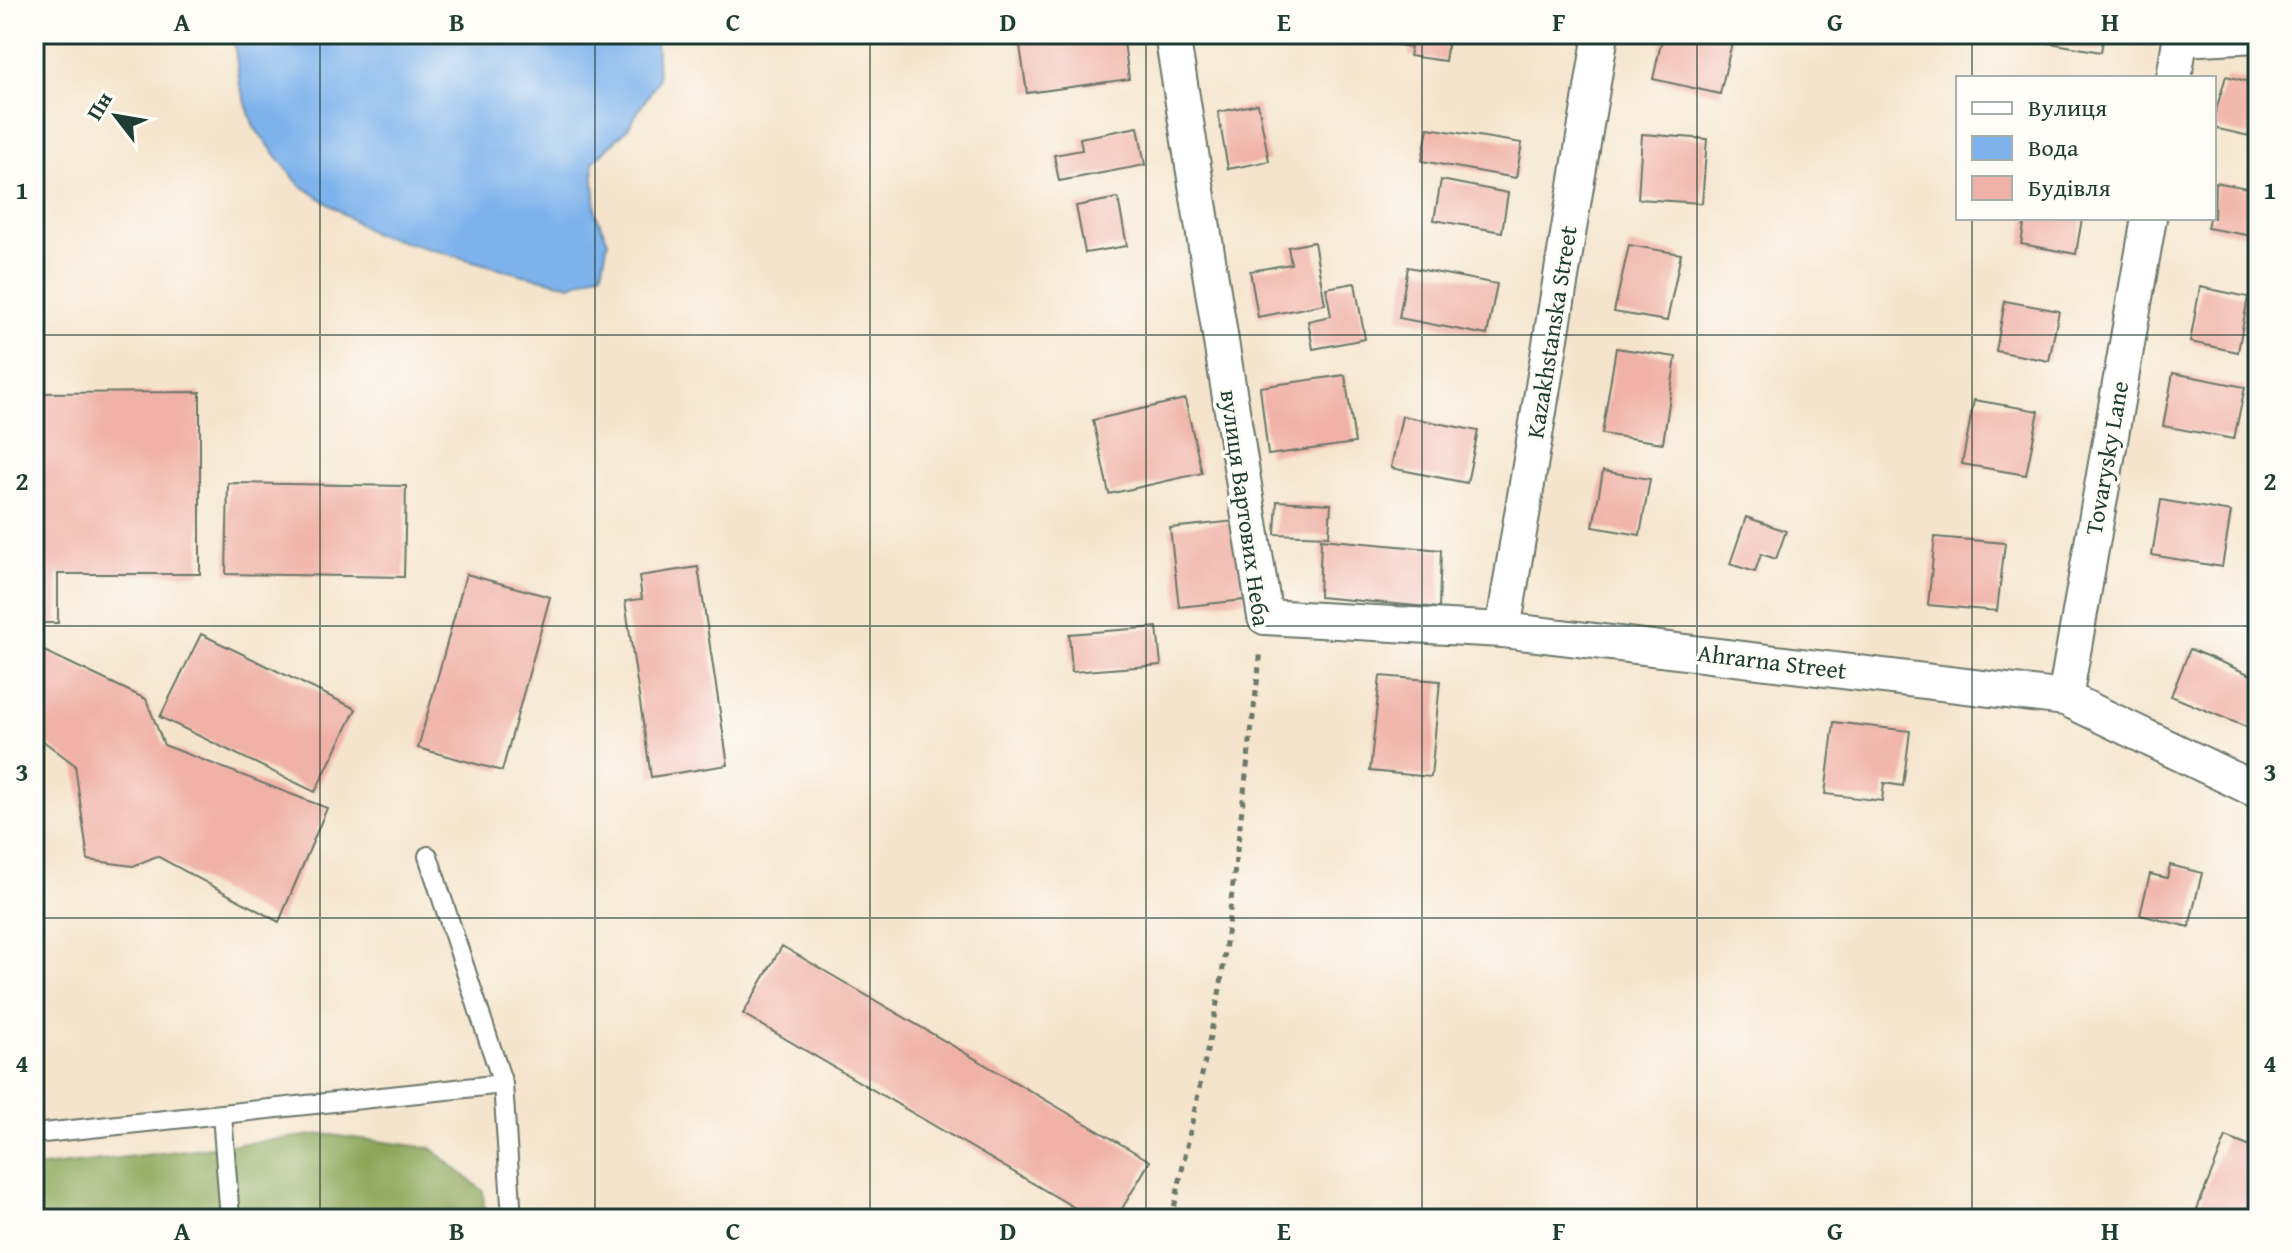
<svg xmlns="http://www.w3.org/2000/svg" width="2292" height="1253" font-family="'Gentium Book Plus',serif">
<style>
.forest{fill:#8ca658;stroke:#567246;stroke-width:2}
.water{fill:#7eb2ec;stroke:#4e7890;stroke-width:2}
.building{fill:#f0b2a7}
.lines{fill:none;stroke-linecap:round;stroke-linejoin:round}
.service-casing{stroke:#6a7769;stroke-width:22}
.minor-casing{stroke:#6a7769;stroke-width:38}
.path{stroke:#6a7769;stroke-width:5;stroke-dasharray:6 6;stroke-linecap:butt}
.service{stroke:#fff;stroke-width:18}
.minor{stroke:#fff;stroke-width:34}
.grid{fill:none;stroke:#1f3d34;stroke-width:2;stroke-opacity:0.55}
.labels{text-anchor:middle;stroke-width:7;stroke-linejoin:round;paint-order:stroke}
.street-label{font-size:24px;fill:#1f3d34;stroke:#fdfcf7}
.neatline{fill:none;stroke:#1f3d34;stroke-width:3}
.grid-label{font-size:26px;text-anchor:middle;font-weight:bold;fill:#1f3d34}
</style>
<rect width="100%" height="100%" fill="#fdfcf7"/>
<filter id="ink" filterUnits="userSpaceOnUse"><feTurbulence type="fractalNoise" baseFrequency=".0125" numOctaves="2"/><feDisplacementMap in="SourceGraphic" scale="16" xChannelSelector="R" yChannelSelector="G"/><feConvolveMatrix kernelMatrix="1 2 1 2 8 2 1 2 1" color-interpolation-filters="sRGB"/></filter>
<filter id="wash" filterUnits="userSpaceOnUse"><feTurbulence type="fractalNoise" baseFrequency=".006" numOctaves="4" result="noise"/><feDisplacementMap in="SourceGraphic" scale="32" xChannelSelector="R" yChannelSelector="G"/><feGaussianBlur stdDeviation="1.8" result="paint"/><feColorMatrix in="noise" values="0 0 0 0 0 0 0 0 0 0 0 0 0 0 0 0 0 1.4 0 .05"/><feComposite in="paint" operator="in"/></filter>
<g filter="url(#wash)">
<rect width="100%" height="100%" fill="#f5e4cc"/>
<path class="forest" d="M323 1134 431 1148 483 1191 485 1219H34V1168Z"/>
<path class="water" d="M233 34H656L658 80 627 129 593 162 596 214 608 241 602 272 571 285 524 275 372 233 299 184 254 127 240 85Z"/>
<g id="blocks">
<path class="building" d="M1056 34H1123L1129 79 1027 93 1019 39Z
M1371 34H1449L1445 61 1409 56 1411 47 1370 41Z
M1663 34H1734L1720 94 1653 79Z
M2034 34H2104L2101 52 2033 40Z
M2226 76 2258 84V138L2214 128V117Z
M1258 104 1269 161 1228 169 1218 112Z
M1138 127 1145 165 1059 181 1054 155 1082 150 1080 138Z
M1428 128 1522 143 1516 178 1422 161Z
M1642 134 1707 139 1702 203 1638 199Z
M1441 180 1508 193 1502 232 1434 220Z
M2215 182 2258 190V237L2207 228 2209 218H2214Z
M1118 198 1127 246 1085 253 1076 206Z
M2025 218H2082L2076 254 2021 244Z
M1314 242 1325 304 1258 317 1250 271 1291 264 1288 247Z
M1629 245 1681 254 1667 321 1614 312Z
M1408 267 1497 284 1487 335 1399 318Z
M1355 283 1365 339 1313 349 1308 321 1331 316 1326 288Z
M2200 287 2248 297 2238 352 2190 342Z
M2005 301 2059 311 2049 361 1996 351Z
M1616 348 1676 357 1663 443 1602 434Z
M2173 373 2245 387 2234 439 2163 426Z
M1345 375 1355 443 1268 455 1260 387Z
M200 392V574H58V623H34V393Z
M1185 399 1202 473 1109 494 1093 420Z
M1974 400 2039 411 2026 475 1962 464Z
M1402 416 1478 431 1467 483 1391 468Z
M1603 471 1650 479 1640 535 1593 527Z
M228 483 406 486 404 577 226 574Z
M2161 500 2231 512 2222 567 2152 555Z
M1277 501 1331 504 1329 536 1275 534Z
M1746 517 1786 531 1776 559 1761 554 1755 572 1730 564Z
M1236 521 1244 600 1179 607 1170 528Z
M1935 537 2005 543 1997 611 1928 605Z
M1321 539 1441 550 1439 608 1319 597Z
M698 567 728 765 651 777 625 601 642 599 639 576Z
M466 574 550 597 502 771 418 748Z
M1157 627 1161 665 1072 672 1069 634Z
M201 634 356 709 315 792 160 717Z
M38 648 146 699 164 745 327 808 279 922 157 856 133 866 88 860 75 765 34 734V649Z
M2190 649 2258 678V732L2171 696Z
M1380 676 1440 681 1431 777 1370 771Z
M1834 722 1910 731 1903 786 1884 783 1882 801 1825 794Z
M2170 865 2202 873 2189 927 2140 915 2150 874 2167 878Z
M782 946 1150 1161 1116 1219H1094L743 1014Z
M2226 1137 2258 1150V1219H2193Z"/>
</g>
</g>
<g filter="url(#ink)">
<use href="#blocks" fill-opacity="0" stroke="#6a7769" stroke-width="2"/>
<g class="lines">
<defs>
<path id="service" d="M428 856 503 1084 512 1219
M222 1114 230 1219
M34 1134 503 1084"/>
<path id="minor" d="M1172 34 1265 617 1503 630 2065 698 2258 791
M2181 39 2258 35
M2174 78 2181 34
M1503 630 1601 34
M2065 698 2149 218"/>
</defs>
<use href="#service" class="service-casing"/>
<use href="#minor" class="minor-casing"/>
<path class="path" d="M1172 1218 1221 984 1261 650"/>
<use href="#service" class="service"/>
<use href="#minor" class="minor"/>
</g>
</g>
<path class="grid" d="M320 34V1219M595 34V1219M870 34V1219M1146 34V1219M1422 34V1219M1697 34V1219M1972 34V78M1972 218V1219M34 335H2258M34 626H2258M34 918H2258"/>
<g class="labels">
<g class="street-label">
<text transform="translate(1552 332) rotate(-81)" y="8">Kazakhstanska Street</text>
<text transform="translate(2107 458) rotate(-80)" y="8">Tovarysky Lane</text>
<text transform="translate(1245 508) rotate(82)" y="8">вулиця Вартових Неба</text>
<text transform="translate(1772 662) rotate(7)" y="8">Ahrarna Street</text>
</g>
</g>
<rect width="2292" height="1253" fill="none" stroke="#fdfcf7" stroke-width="88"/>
<rect x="1956" y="76" width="260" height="144" fill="#fdfcf7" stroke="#a4b0a9" stroke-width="2"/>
<rect x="1972" y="102" width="40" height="12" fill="#ffffff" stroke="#a4b0a9" stroke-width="2"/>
<text x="2028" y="116" font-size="24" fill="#1f3d34">Вулиця</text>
<rect x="1972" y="136" width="40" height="24" fill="#7eb2ec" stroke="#a4b0a9" stroke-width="2"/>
<text x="2028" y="156" font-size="24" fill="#1f3d34">Вода</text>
<rect x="1972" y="176" width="40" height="24" fill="#f0b2a7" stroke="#a4b0a9" stroke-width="2"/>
<text x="2028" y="196" font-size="24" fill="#1f3d34">Будівля</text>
<g transform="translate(116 116) rotate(301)" stroke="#fdfcf7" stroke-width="6" paint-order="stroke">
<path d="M0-6L14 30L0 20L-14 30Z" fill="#1f3d34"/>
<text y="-12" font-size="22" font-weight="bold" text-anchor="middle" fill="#1f3d34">Пн</text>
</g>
<rect x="44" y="44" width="2204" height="1165" class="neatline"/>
<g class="grid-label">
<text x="182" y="31">A</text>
<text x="457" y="31">B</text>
<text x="733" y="31">C</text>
<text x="1008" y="31">D</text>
<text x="1284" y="31">E</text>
<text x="1559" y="31">F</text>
<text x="1835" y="31">G</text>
<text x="2110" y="31">H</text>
<text x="22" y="199">1</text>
<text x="2270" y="199">1</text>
<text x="22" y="490">2</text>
<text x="2270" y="490">2</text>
<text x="22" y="781">3</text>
<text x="2270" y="781">3</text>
<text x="22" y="1072">4</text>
<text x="2270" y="1072">4</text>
<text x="182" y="1240">A</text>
<text x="457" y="1240">B</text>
<text x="733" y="1240">C</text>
<text x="1008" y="1240">D</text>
<text x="1284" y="1240">E</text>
<text x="1559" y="1240">F</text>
<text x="1835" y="1240">G</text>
<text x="2110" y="1240">H</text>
</g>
</svg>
